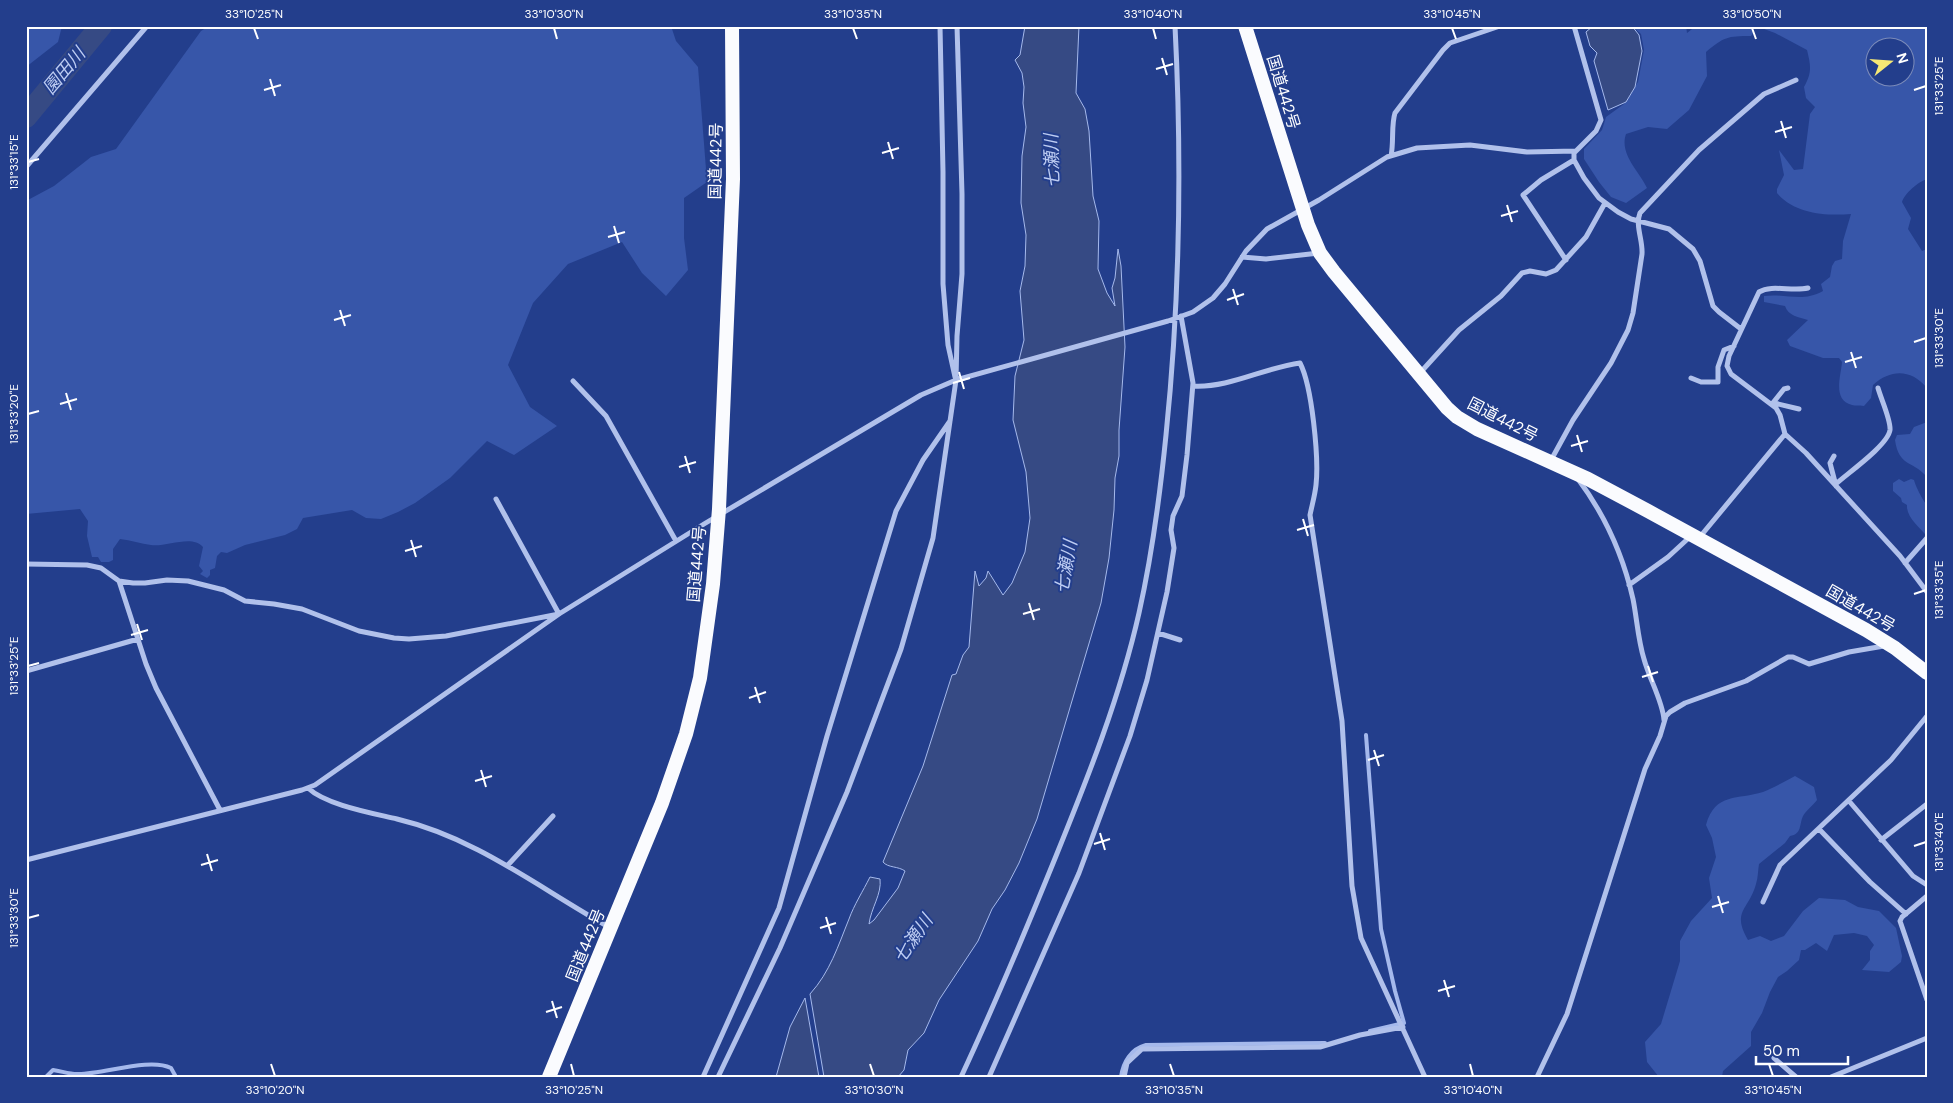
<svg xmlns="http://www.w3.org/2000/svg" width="1953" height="1103" font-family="'DM Sans','Noto Sans JP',sans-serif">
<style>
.green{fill:#3756a9;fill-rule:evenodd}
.water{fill:#364a84;stroke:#a5b9ec}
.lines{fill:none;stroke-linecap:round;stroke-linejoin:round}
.stream{stroke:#a5b9ec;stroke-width:4}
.river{stroke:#364a84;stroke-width:22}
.minor{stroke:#b1c1eb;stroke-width:5}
.trunk{stroke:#fafbfe;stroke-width:14}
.ticks{fill:none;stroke:#fff;stroke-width:2}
.labels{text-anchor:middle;stroke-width:4;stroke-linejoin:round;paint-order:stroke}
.street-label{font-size:16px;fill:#fff;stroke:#233e8c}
.water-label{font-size:18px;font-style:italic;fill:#bdccf2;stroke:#233e8c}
.neatline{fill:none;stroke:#fff;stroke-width:2}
.ticks-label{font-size:12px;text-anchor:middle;fill:#fff}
</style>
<rect width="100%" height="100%" fill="#233e8c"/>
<path class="green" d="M26 26H62L58 42 26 67Z
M209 26H671L676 41 698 67 707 182 684 198V238L688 270 666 296 642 273 622 242 568 264 533 303 508 365 530 407 557 426 514 455 487 441 450 478 415 503 398 512 381 519 366 518 352 510 303 518 297 529 285 535 245 545 227 553 221 552 217 556 215 568 210 570V575L207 578 200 574 203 571 199 566 203 547C192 534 167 547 151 545 141 544 131 540 120 539L113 549V560L109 562H101L98 557H92L87 536 88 521 80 509 26 514V201L54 186 91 157 116 149 201 31Z
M1632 26H1686L1687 33 1696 26H1749L1754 32 1751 36C1727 36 1724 37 1706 52L1707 76 1689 110 1667 129 1648 127 1626 134C1619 154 1639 171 1647 188L1626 203 1611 197 1599 182 1584 159V149L1602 130 1606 117 1624 104 1638 82 1644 50 1641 34Z
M1756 26H1927V179C1918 182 1905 193 1902 202L1911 218 1908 229 1922 251 1927 249V388C1911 369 1891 369 1873 385L1871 398 1864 406C1859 405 1855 406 1852 405 1832 400 1841 376 1842 362L1839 358H1823L1790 346 1787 340 1808 320C1799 317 1788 316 1785 306L1764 302V296C1787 293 1801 303 1823 291L1821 284 1830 277 1832 266 1835 261 1842 259 1843 241 1851 214C1826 216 1795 214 1777 193V189L1784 175 1779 150 1794 170 1803 169 1810 114 1815 107 1806 98 1804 87C1812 73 1811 66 1807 50L1775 33ZM1876 48H1906V78H1876Z
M1927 422V499L1926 476C1912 460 1899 467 1895 440L1897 435 1910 434 1914 427Z
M1899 479 1904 482 1911 479 1914 480C1915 485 1923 501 1927 505V536C1920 528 1906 517 1907 505L1902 502 1901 498 1893 491V483Z
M1795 776 1814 787 1817 800C1813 805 1806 811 1803 816 1799 825 1802 834 1790 836L1785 843 1759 864C1758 870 1758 878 1756 884 1749 910 1731 911 1748 940L1760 936 1771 941 1784 936 1803 911 1819 898 1845 900 1858 907 1879 911 1896 928 1902 956 1901 962 1889 972 1862 970 1870 960V951L1874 945 1867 936 1854 933 1834 935 1827 951 1816 943 1805 950H1801L1799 960 1787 971 1778 977 1770 992 1762 1013 1751 1032V1046L1723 1071 1722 1077H1659L1647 1062 1645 1042 1661 1024 1680 961V941L1691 921 1712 898 1709 878 1716 857 1712 838 1706 825C1715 792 1738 800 1763 792 1774 788 1785 781 1795 776Z"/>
<path class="water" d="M1025 26H1079L1076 93 1085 109 1089 131 1093 196 1099 221 1098 269 1107 293 1115 306 1112 288 1115 278 1118 249 1121 266 1125 347 1119 430V456L1115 478 1114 510 1109 558 1101 603 1037 819 1019 863 1005 890 992 909 978 941 939 1000 924 1033 908 1050 904 1070 898 1077H824L810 994C830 972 838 946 849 919 854 905 863 891 870 877L880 879C882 894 871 908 869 924L874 920 898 888 905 871C898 866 888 868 883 862L923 766 952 675 956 674 963 655 969 647 975 571 979 586 986 578 988 571 1003 595 1012 583 1025 552 1030 518 1026 472 1013 420 1015 376 1024 340 1020 291 1025 266 1026 235 1021 203 1022 156 1026 127 1023 103 1024 87 1022 73 1015 60 1020 55Z
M1593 26H1632L1639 35 1642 51 1635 87 1626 102 1608 110 1594 61 1597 53 1590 46 1586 32Z
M805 998 819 1077H776L790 1027Z"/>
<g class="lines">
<path class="stream" d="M1366 735 1381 929 1395 991 1404 1023 1370 1031
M46 1077 53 1070C61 1071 69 1074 77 1074 102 1075 149 1057 171 1068L176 1077
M1121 1077C1123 1062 1131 1049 1146 1045L1325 1043"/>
<path class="river" d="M26 117 101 26"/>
<path class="minor" d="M940 26 943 172V284L948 345 955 377
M1574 26 1601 120 1596 131 1574 153V160L1584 178 1599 198 1618 212 1631 219 1669 229 1693 249 1700 261 1713 306 1719 312 1741 329
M1391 156C1394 142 1391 125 1395 113L1443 50 1450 43 1500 26
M26 167 147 26
M1242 257 1266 259 1319 253
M1566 260 1523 195 1541 180 1574 160
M1419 374 1459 330 1501 296 1522 273 1530 271 1546 274 1556 270 1586 237 1605 203
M1691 378 1701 382H1718V367L1724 350 1734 346
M573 381 606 416 676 541
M1193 386C1230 388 1263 368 1300 363 1312 386 1319 458 1316 485 1315 495 1312 505 1310 515L1342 721 1352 886 1361 938 1425 1077
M1774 403 1799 409
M1772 404 1784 389 1788 388
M1785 434 1806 453 1900 556 1927 592
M1834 456 1830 463 1836 486
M1550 462 1573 420 1611 363 1628 330 1633 313 1642 254C1643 240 1635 226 1640 213L1699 150 1757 100 1764 94 1796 80
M1578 479C1605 515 1623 555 1633 599 1637 619 1638 640 1644 659 1649 678 1663 702 1664 720
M1837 483C1848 473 1888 445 1890 430 1891 420 1881 399 1878 388
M1699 538 1785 434 1780 415 1776 408 1731 374 1727 366 1729 356 1759 292C1772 284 1792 292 1808 288
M1905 563 1927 538
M26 564 87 565 101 568 119 581 133 583H145L167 580 188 581 224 590 245 601 274 604 302 609 359 631 394 638 409 639 446 636 559 614 496 499
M119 581 146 664 156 688 220 810
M1629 585 1668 557 1692 535
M1158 633 1180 640
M26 671 138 639
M308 788C326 805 372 813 397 819 477 838 539 888 609 927
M1849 801 1913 876 1927 885
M1819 829 1870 882 1906 914
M1881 840 1927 804
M26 860 302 790 315 785 559 614 704 524 921 395 956 380 1168 321 1193 312 1213 298 1225 284 1246 251 1267 229 1319 200 1387 157 1417 148 1470 145 1527 152 1576 151
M507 866 553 816
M1927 896 1902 917 1900 921 1927 1000
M1763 902 1780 865 1891 760 1927 716
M1774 1058 1796 1077
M703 1077 779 908 827 736 896 511 923 460 950 421
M718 1077 780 948 847 792 901 649 933 538 956 380 957 336 962 274V194L957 26
M961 1077C995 1004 1026 930 1056 856 1088 777 1120 697 1139 613 1152 555 1160 495 1166 435 1180 299 1182 163 1175 26
M989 1077 1079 873 1130 736 1147 680 1167 592 1174 548 1171 530 1173 516 1182 496 1187 455 1193 383 1181 316
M1124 1077 1127 1063 1142 1049 1320 1047 1360 1035 1403 1027
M1537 1077 1567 1014 1645 769 1660 736 1666 716 1670 712 1685 703 1746 681 1788 657H1793L1809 664 1849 652 1884 646
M1831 1077 1927 1038"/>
<path class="trunk" d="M1245 26 1308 225 1320 253 1334 272 1447 408 1457 417 1477 429 1588 479 1648 511 1866 630 1895 648 1927 673
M549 1077 662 803 686 734 700 678 713 584 719 509 733 179 732 26"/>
</g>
<path class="ticks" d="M254 28 258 39M554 28 557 39M853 28 857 39M1153 28 1156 39M1452 28 1456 39M1752 28 1756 39M1162 58 1167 75M1156 69 1173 64M270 79 275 96M264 90 281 85M1914 90 1926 86M1781 121 1786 138M1775 132 1792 127M888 142 893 159M882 153 899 148M28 162 39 159M1507 205 1512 222M1501 216 1518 211M614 226 619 243M608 237 625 232M1233 289 1238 305M1227 300 1244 294M340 310 345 326M334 320 351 315M1914 342 1926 338M1851 352 1856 368M1845 362 1862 357M959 372 964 389M953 383 970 378M66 393 71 410M60 404 77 399M28 414 39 411M1577 435 1582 452M1571 446 1588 441M685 456 690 473M679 467 696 462M1303 519 1308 536M1297 530 1314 525M411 540 416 557M405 551 422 546M1914 594 1926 590M1029 603 1034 620M1023 614 1040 609M137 624 142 640M131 635 148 630M28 666 39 663M1648 666 1653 682M1642 677 1658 672M755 687 760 703M749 698 766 692M1374 750 1379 766M1368 760 1384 755M481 770 486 787M475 781 492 776M1100 833 1105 850M1094 844 1110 839M1914 846 1926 842M207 854 212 871M201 865 218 860M1718 896 1723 913M1712 907 1729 902M826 917 831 934M28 918 39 915M820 928 836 923M1444 980 1449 997M1438 991 1455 986M552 1001 557 1018M546 1012 562 1007M271 1064 275 1076M571 1064 574 1076M870 1064 874 1076M1170 1064 1174 1076M1470 1064 1473 1076M1769 1064 1773 1076"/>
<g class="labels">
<g class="street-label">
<text transform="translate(1284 92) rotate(73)" y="6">国道442号</text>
<text transform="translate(715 161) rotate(-89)" y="6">国道442号</text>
<text transform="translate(1503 419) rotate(27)" y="6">国道442号</text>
<text transform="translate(696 564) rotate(-85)" y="6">国道442号</text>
<text transform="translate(1861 608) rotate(30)" y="6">国道442号</text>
<text transform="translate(585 945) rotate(-68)" y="6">国道442号</text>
</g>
<g class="water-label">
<text transform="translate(64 71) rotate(-50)" y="6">園田川</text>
<text transform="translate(1052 161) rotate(-92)" y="6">七瀬川</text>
<text transform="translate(1066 567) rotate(-80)" y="6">七瀬川</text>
<text transform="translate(913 939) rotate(-55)" y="6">七瀬川</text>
</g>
</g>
<rect width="1953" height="1103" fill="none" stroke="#233e8c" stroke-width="55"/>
<g transform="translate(1890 62) rotate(73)"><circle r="24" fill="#233e8c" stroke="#7b8bba"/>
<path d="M0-4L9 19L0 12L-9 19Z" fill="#f6e874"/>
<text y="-8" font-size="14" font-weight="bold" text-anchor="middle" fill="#ffffff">N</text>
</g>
<path d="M1756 1056v8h92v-8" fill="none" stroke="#ffffff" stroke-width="2.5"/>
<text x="1763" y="1056" font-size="15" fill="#ffffff" stroke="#233e8c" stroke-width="4" paint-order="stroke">50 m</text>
<rect x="28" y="28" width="1898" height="1048" class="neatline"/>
<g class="ticks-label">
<text x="254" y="18">33°10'25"N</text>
<text x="554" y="18">33°10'30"N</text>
<text x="853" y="18">33°10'35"N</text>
<text x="1153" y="18">33°10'40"N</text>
<text x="1452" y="18">33°10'45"N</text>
<text x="1752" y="18">33°10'50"N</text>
<text transform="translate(1939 86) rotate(-90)" y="4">131°33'25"E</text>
<text transform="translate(14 162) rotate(-90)" y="4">131°33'15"E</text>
<text transform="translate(1939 338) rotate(-90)" y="4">131°33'30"E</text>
<text transform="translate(14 414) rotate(-90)" y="4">131°33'20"E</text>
<text transform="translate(1939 590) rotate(-90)" y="4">131°33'35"E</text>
<text transform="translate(14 666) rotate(-90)" y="4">131°33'25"E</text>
<text transform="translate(1939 842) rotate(-90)" y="4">131°33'40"E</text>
<text transform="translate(14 918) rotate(-90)" y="4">131°33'30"E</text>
<text x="275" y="1094">33°10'20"N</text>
<text x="574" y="1094">33°10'25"N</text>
<text x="874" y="1094">33°10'30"N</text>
<text x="1174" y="1094">33°10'35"N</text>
<text x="1473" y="1094">33°10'40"N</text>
<text x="1773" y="1094">33°10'45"N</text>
</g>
</svg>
